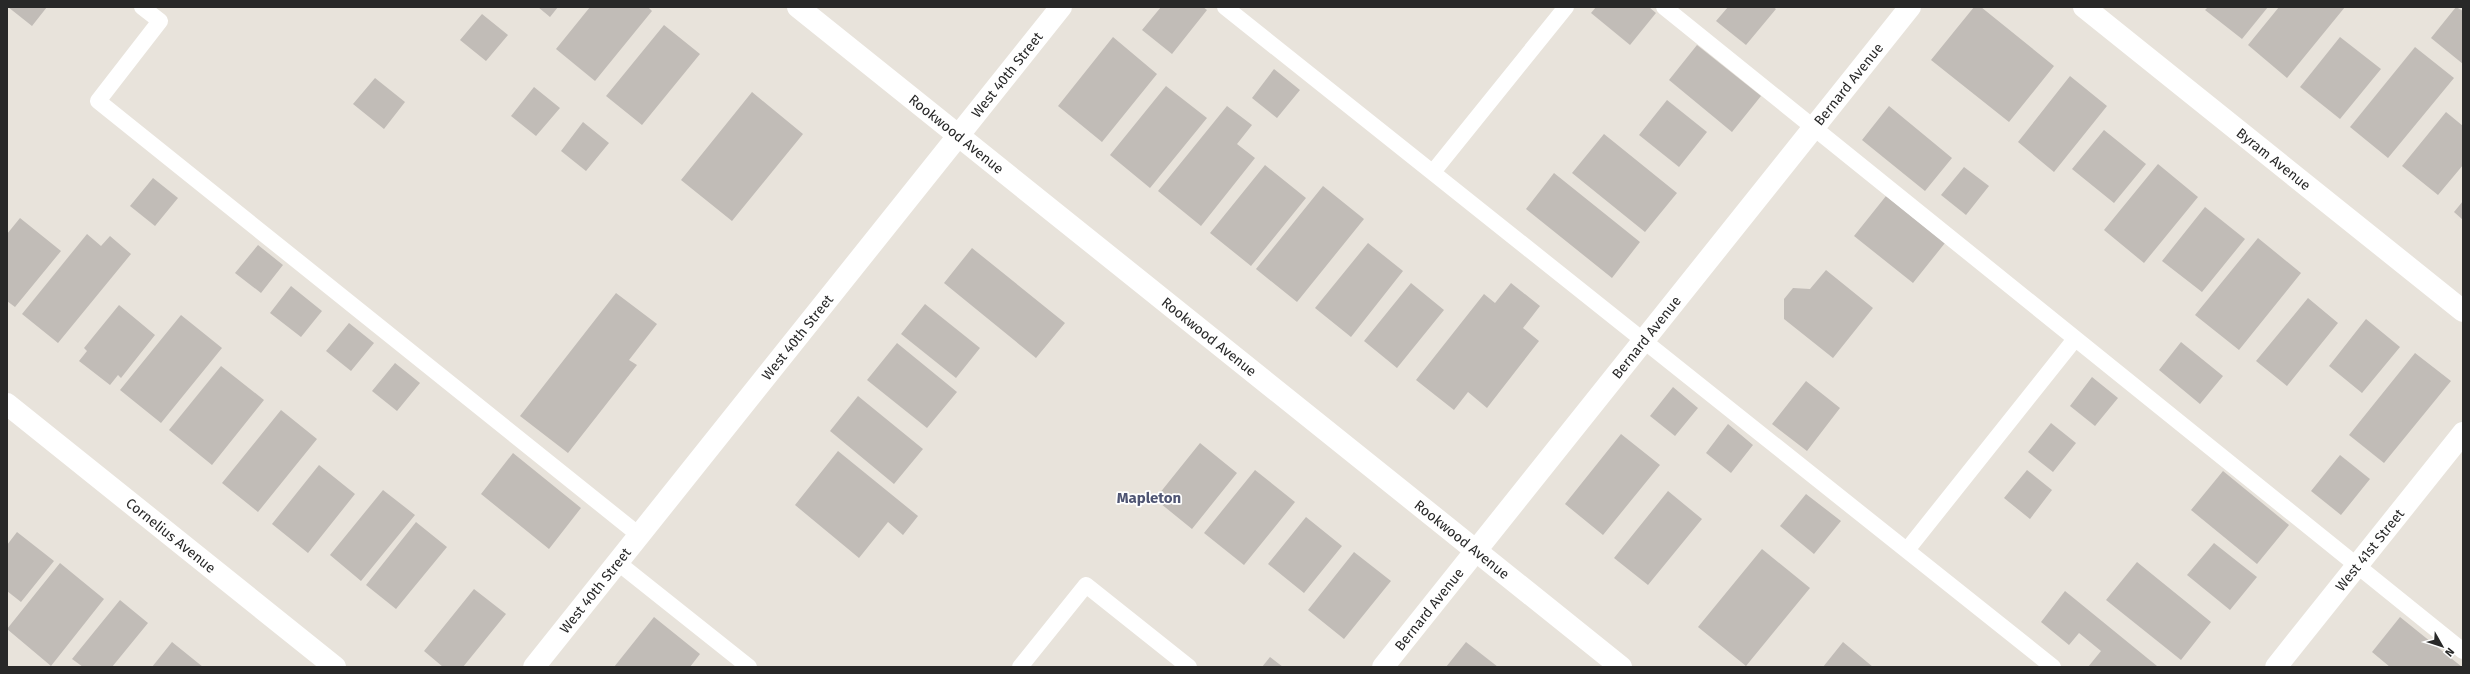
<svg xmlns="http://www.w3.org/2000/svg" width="2470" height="674" font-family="'Fira Sans',sans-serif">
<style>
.building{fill:#c1bcb7}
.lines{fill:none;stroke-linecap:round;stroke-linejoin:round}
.lane{stroke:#fff;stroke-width:16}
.street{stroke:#fff;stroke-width:22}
.labels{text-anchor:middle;stroke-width:3.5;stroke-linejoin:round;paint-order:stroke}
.street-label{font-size:14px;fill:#282828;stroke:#fff}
.neighbourhood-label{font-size:15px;font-weight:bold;fill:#4e5472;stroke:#fff}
</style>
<rect width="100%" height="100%" fill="#e8e3db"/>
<path class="building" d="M8 7H47L32 26Z
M538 7H558L550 17Z
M590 7H648L652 11 595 81 556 49Z
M1161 7H1203L1207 10 1172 54 1142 30Z
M1596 7H1649L1656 13 1630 45 1591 13Z
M1728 7H1773L1776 9 1746 45 1716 21Z
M1974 7H1981L2054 66 2009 122 1931 60Z
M2208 7H2268L2242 39 2205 10Z
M2279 7H2345L2287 78 2248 45Z
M2456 7 2463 11V64L2431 38Z
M482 14 508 35 486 61 460 40Z
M664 25 700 54 642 125 606 96Z
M1113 37 1157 74 1102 142 1058 106Z
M2340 37 2381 69 2340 119 2300 87Z
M1697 45 1761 96 1732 132 1669 80Z
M2415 47 2454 78 2388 158 2350 127Z
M1274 69 1300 90 1277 118 1252 98Z
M2070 76 2107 106 2054 172 2018 142Z
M375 78 405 102 384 129 353 104Z
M1166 86 1207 118 1150 188 1110 155Z
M534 87 560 108 536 136 511 116Z
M752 92 803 134 732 221 681 180Z
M1667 100 1707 132 1679 167 1639 135Z
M1227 106 1252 125 1237 144 1255 158 1201 226 1158 191Z
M1889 106 1952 158 1925 191 1862 140Z
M2446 112 2463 126V165L2438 195 2402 166Z
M583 122 609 143 586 171 561 151Z
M2104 130 2146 164 2114 203 2072 169Z
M1604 134 1677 193 1645 232 1572 173Z
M2158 164 2198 197 2144 263 2104 230Z
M1265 165 1306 198 1251 266 1210 233Z
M1964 167 1989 186 1966 215 1941 195Z
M1554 173 1640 242 1612 278 1526 209Z
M153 178 178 198 155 226 130 206Z
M1323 186 1364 219 1297 302 1256 269Z
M1886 196 1945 243 1913 283 1854 236Z
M2463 201V220L2454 212Z
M2205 207 2245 239 2202 292 2162 261Z
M20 218 61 251 15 307 7 301V234Z
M87 234 101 246 110 236 131 254 58 343 22 314Z
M2258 238 2301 273 2239 350 2195 315Z
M1368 243 1403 271 1351 337 1315 308Z
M258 245 283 265 261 293 235 273Z
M972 248 1065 323 1036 358 944 283Z
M1826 270 1873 308 1833 358 1784 319V299L1793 288 1810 289Z
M1411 283 1444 310 1397 368 1364 341Z
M1511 283 1540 306 1523 328 1539 341 1487 408 1468 392 1454 410 1416 380 1484 294 1495 303Z
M291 286 322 311 301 337 270 313Z
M616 293 657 324 629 360 637 365 568 453 520 416Z
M2308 298 2338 323 2287 386 2256 361Z
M925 304 980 348 956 378 901 334Z
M119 305 155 335 121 378 118 375 110 385 79 361 87 351 84 348Z
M181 315 222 348 161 423 120 390Z
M2366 319 2400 347 2362 393 2329 366Z
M349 323 374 343 351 371 326 351Z
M2181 342 2223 376 2200 404 2159 370Z
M897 343 957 392 927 428 867 380Z
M2415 353 2451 381 2384 463 2349 435Z
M395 363 420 383 397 411 372 391Z
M221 366 264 400 212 465 169 430Z
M2092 377 2118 398 2095 426 2070 406Z
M1806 381 1840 408 1807 451 1772 424Z
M1673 387 1698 408 1675 436 1650 416Z
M858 396 923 449 894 484 830 431Z
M281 410 317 439 258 512 222 483Z
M2051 423 2076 443 2053 472 2028 452Z
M1728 424 1753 445 1731 473 1706 453Z
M1621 434 1660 465 1603 535 1565 504Z
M1200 443 1237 473 1192 529 1155 499Z
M838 451 918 516 903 535 888 522 859 558 795 505Z
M513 453 581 508 549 549 481 494Z
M2340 455 2370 479 2341 515 2311 491Z
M319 465 355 494 308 553 272 524Z
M1255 470 1295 502 1244 565 1204 533Z
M2027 470 2052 490 2030 519 2004 498Z
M2223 471 2289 525 2257 564 2191 510Z
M383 490 415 515 361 581 330 555Z
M1668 491 1702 519 1648 585 1614 558Z
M1806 494 1841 521 1814 554 1780 526Z
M1306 517 1342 546 1304 593 1268 564Z
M416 522 447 547 396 609 366 585Z
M17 532 54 561 21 602 7 591V545Z
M2214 543 2257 577 2230 610 2187 575Z
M1762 549 1810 588 1746 666 1698 627Z
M1354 552 1391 581 1344 639 1308 610Z
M2137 562 2211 622 2181 660 2106 600Z
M60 563 104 599 51 666 7 629Z
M474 589 506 614 463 667H443L424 651Z
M2065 591 2157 666 2156 667H2088L2101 651 2079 633 2069 645 2041 622Z
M120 600 148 623 112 667H83L72 659Z
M654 617 700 654 690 667H614Z
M2400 617 2462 667H2390L2372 652Z
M172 642 203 667H152Z
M1466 642 1498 667H1446Z
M1843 642 1873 667H1823Z
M1270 657 1283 667H1262Z"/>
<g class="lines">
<path class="lane" d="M142 7 160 21 98 101 639 535
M1225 7 2053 667
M1664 7 2463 651
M1433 172 1566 7
M1907 550 2075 339
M617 562 749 667
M1020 667 1086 585 1189 667"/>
<g class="street">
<path id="s1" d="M798 7 1621 667"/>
<path id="s2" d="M2084 7 2463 311"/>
<path id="s3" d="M7 404 335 667"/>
<path id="s4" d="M534 667 1061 7"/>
<path id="s5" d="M1383 667 1910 7"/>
<path id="s6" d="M2276 667 2463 433"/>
</g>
</g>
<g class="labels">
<g class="street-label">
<text dy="5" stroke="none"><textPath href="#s4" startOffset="758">West 40th Street</textPath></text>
<text dy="5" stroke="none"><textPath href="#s5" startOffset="746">Bernard Avenue</textPath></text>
<text dy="5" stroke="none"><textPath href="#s1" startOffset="203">Rookwood Avenue</textPath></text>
<text dy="5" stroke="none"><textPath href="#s2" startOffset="243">Byram Avenue</textPath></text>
<text dy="5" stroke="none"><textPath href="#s4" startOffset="422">West 40th Street</textPath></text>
<text dy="5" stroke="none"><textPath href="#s1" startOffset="527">Rookwood Avenue</textPath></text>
<text dy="5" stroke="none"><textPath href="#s5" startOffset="422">Bernard Avenue</textPath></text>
<text dy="5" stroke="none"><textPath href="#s3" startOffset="210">Cornelius Avenue</textPath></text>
<text dy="5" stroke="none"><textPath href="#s1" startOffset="851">Rookwood Avenue</textPath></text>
<text dy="5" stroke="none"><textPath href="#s6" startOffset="150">West 41st Street</textPath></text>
<text dy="5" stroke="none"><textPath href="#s4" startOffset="98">West 40th Street</textPath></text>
<text dy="5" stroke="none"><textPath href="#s5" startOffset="74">Bernard Avenue</textPath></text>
</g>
<g class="neighbourhood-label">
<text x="1149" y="503">Mapleton</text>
</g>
</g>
<rect width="2470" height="674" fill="none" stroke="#282828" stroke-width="16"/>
<g transform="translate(2442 646) rotate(129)" stroke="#ffffff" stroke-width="3" paint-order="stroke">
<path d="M0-3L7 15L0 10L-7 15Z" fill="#282828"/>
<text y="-6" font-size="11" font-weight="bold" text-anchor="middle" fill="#282828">N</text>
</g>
</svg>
